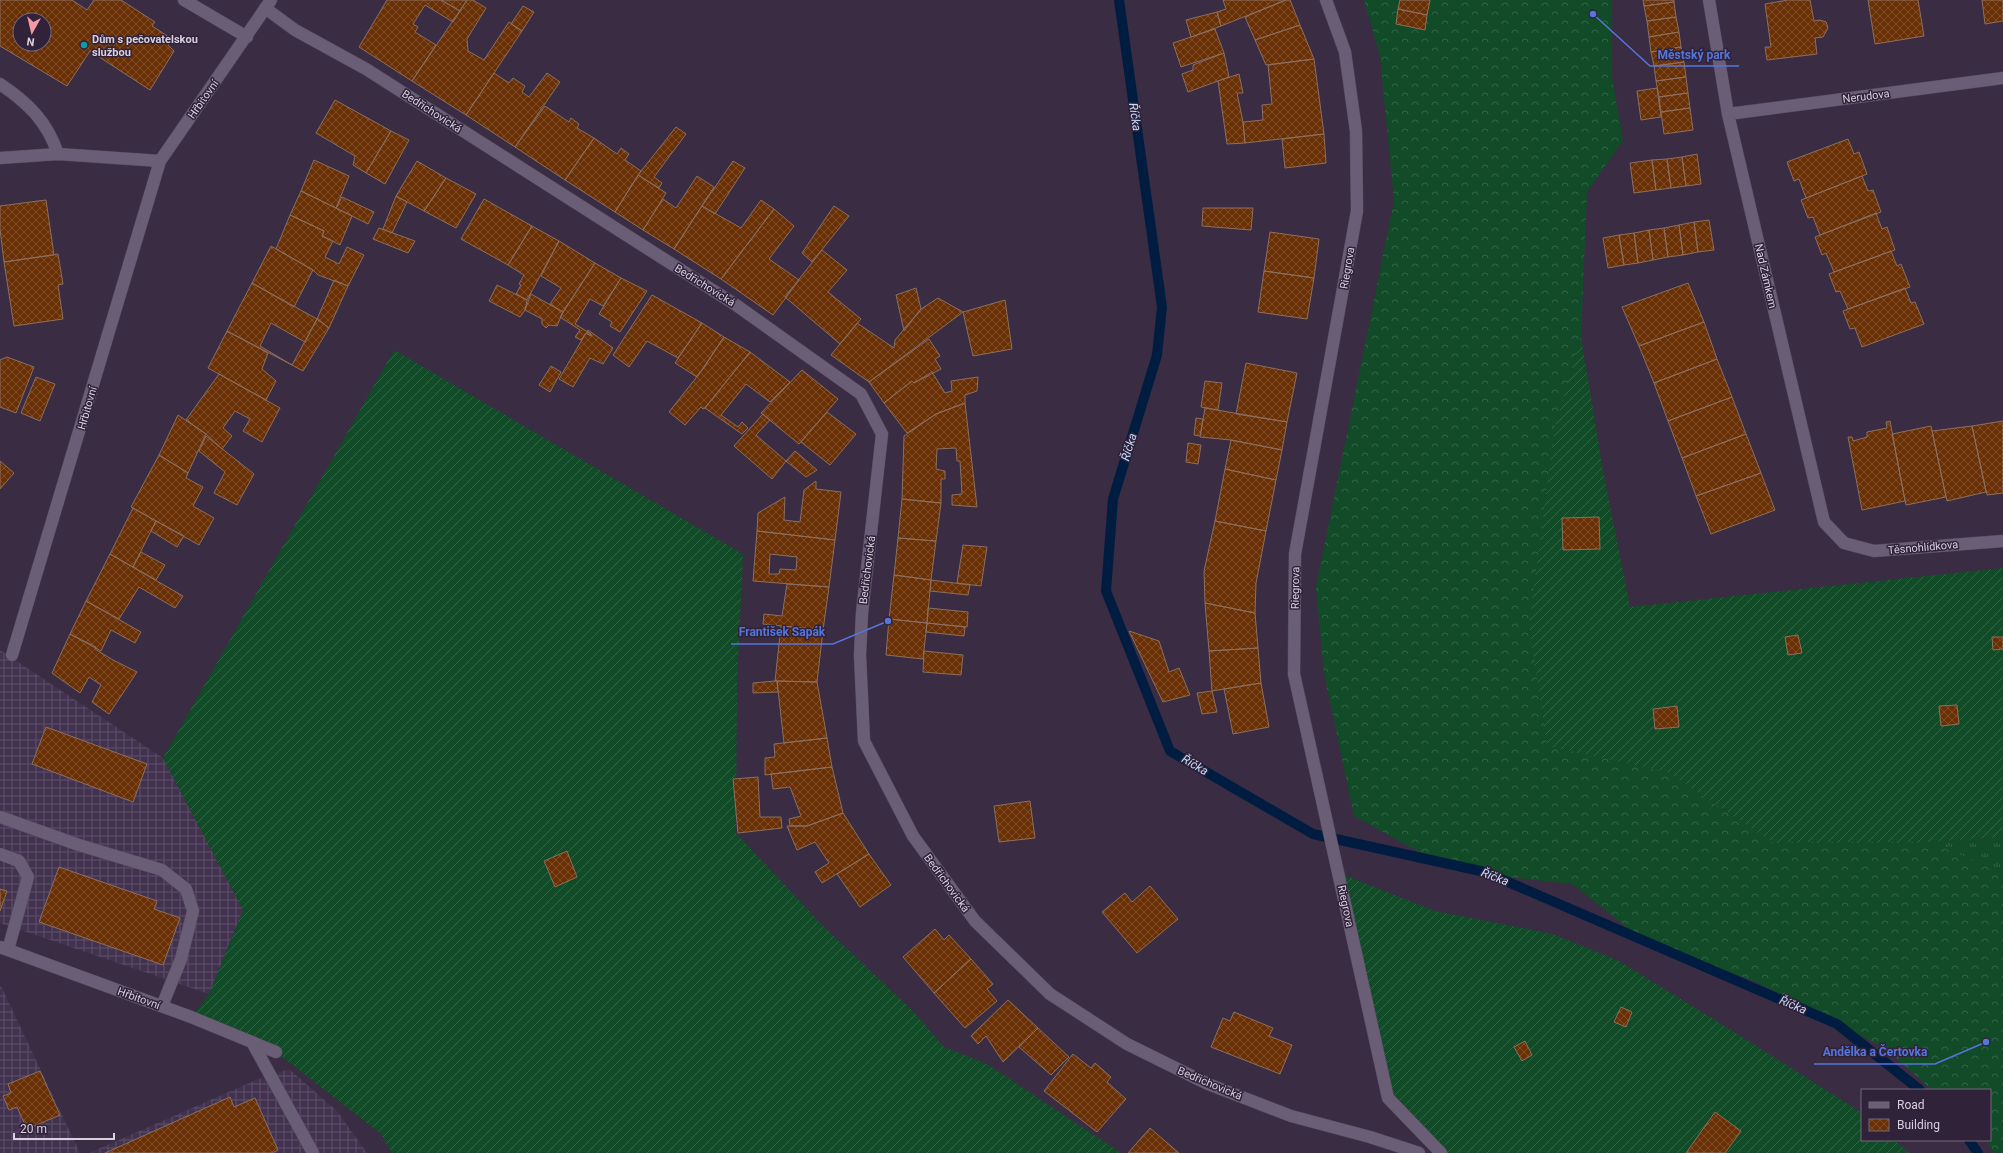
<svg xmlns="http://www.w3.org/2000/svg" width="2003" height="1153" font-family="Roboto,sans-serif">
<style>
.industrial{fill:url(#industrial-grid)}
.grass{fill:url(#grass-tufts)}
.forest{fill:url(#forest-crowns)}
.garden{fill:url(#garden-furrows)}
.lines{fill:none;stroke-linecap:round;stroke-linejoin:round}
.stream{stroke:#001d41;stroke-width:10}
.building{fill:url(#building-cross-hatch);stroke:#8b6f5f;fill-rule:evenodd}
.minor-casing{stroke:#54495c;stroke-width:13}
.minor{stroke:#6a5d76;stroke-width:12}
.culture-dot{fill:#0f9aa8;stroke:#2f2239;stroke-width:1.5}
.labels{text-anchor:middle;stroke-width:3;stroke-linejoin:round;paint-order:stroke}
.poi-label{font-size:11px;font-weight:bold;fill:#d8d0df;stroke:#2f2239;text-anchor:start}
.street-label{font-size:11px;fill:#d8d0df;stroke:#2f2239}
.water-label{font-size:12px;font-style:italic;fill:#c3dcfb;stroke:#2f2239}
.leader{fill:none;stroke:#5575da;stroke-width:1.5}
.callout-dot{fill:#5575da;stroke:#2f2239;stroke-width:1.5}
.callout-label{font-size:12px;text-anchor:middle;font-weight:bold;fill:#5575da;stroke:#2f2239;stroke-width:3;stroke-linejoin:round;paint-order:stroke}
</style>
<defs>
<pattern id="industrial-grid" width="8" height="8" patternUnits="userSpaceOnUse"><rect width="8" height="8" fill="#42324f"/><path d="M0 4h8M4 0v8" fill="none" stroke="#5d4f68"/></pattern>
<pattern id="grass-tufts" width="24" height="20" patternUnits="userSpaceOnUse"><rect width="24" height="20" fill="#124b28"/><path d="M3 7l-1-3M5 7V3M7 7l1-3M15 17l-1-3M17 17v-4M19 17l1-3" fill="none" stroke="#346447"/></pattern>
<pattern id="forest-crowns" width="20" height="18" patternUnits="userSpaceOnUse"><rect width="20" height="18" fill="#124b28"/><path d="M2 6a3 3 0 1 1 6 0M12 15a3 3 0 1 1 6 0" fill="none" stroke="#346447"/></pattern>
<pattern id="garden-furrows" width="10" height="10" patternUnits="userSpaceOnUse"><rect width="10" height="10" fill="#124b28"/><path d="M-1 1l2-2M0 10L10 0M9 11l2-2" fill="none" stroke="#346447"/></pattern>
<pattern id="building-cross-hatch" width="8" height="8" patternUnits="userSpaceOnUse"><rect width="8" height="8" fill="#6a3005"/><path d="M0 0l8 8M0 8l8-8" fill="none" stroke="#7f4d29"/></pattern>
</defs>
<rect width="100%" height="100%" fill="#392c43"/>
<path class="industrial" d="M0 650 163 758 243 910 209 994 0 923Z
M0 984 80 1153H0Z
M289 1069 337 1111 367 1153H89L256 1080Z"/>
<path class="grass" d="M2003 837V872L1928 842Z"/>
<path class="forest" d="M1364 0H1612V78L1623 140 1587 192 1581 337 1555 427 1547 745 1667 772 1772 842H1928L2003 872V1153H1994L1986 1140H1990V1090H1932L1885 1048 1756 982 1644 941 1572 884 1454 871 1354 816 1324 673 1316 587 1394 201 1380 56Z"/>
<path class="garden" d="M1581 337 1603 471 1630 607 2003 568V837L1928 842H1772L1667 772 1547 746 1529 624 1555 427Z
M394 350 743 554 737 684 736 833 824 927 913 1011 944 1047 987 1064 1121 1153H392L381 1134 276 1052 191 1017 209 994 243 910 163 758Z
M1339 873 1435 911 1553 934 1619 961 1731 1030 1862 1113V1140H1894L1909 1153H1441L1388 1098Z"/>
<g class="lines">
<path class="stream" d="M1119 0 1162 307 1157 355 1113 499 1106 591 1170 751 1313 834 1485 872 1837 1024 1920 1090
M1969 1140 1978 1153"/>
</g>
<path class="building" d="M0 0H72L87 10 94 0H121L155 22 152 26 172 39 168 45 174 51 150 90 90 51 67 86 0 46ZM20 20H44V44H20Z
M387 0H441L460 11 453 22 425 5 413 24 418 27 415 32 436 45 412 81 359 47Z
M441 0H467L460 11Z
M467 0H473L486 8 467 39 468 51 484 60 509 22 522 31 466 115 412 81Z
M1223 0H1286L1221 26 1217 12 1226 9Z
M1286 0H1290L1300 25 1255 40 1245 17Z
M1400 0H1430L1427 15 1398 9Z
M1643 0H1674V2L1644 6Z
M1788 0H1810L1814 21 1820 20 1826 22 1828 28 1823 37 1815 38 1817 54 1767 60 1765 47H1771L1765 4Z
M1868 0H1918L1924 36 1875 44Z
M1982 0H2003V21L1985 24Z
M1674 2 1676 17 1647 21 1644 6Z
M523 6 534 12 522 31 511 24Z
M1398 9 1427 15 1425 30 1396 24Z
M1217 12 1221 26 1191 37 1186 20Z
M1676 17 1679 32 1649 37 1647 21Z
M1300 25 1314 59 1266 65 1255 40Z
M1215 29 1224 53 1181 67 1173 43Z
M1679 32 1681 47 1651 52 1649 37Z
M1681 47 1684 62 1654 66 1651 52Z
M1224 53 1229 77 1188 92 1182 74 1193 70V65Z
M1314 59 1324 134 1245 143 1243 122 1263 120 1262 105 1272 104 1268 65Z
M1684 62 1686 77 1656 81 1654 66Z
M494 73 509 83 513 78 525 86 522 92 529 97 547 73 560 82 515 147 466 115Z
M1239 74 1243 93H1237L1243 122 1245 143 1227 144 1218 81Z
M1686 77 1688 93 1659 97 1656 81Z
M1657 88 1661 117 1641 120 1637 91Z
M1688 93 1690 108 1661 112 1659 97Z
M335 100 391 131 366 173 353 165 355 156 316 133Z
M545 106 569 122 571 118 579 124 577 128 594 138 565 180 515 147Z
M1690 108 1693 130 1664 134 1661 112Z
M676 127 686 134 654 177 662 183 659 188 638 175Z
M391 131 409 140 385 184 366 173Z
M1324 134 1326 163 1285 168 1282 139Z
M594 138 617 154 621 148 629 154 625 160 641 171 615 212 565 180Z
M1848 139 1854 154 1859 152 1867 174 1806 198 1799 179 1794 181 1787 162Z
M1697 154 1701 184 1686 186 1682 157Z
M1682 157 1686 186 1671 188 1667 159Z
M1667 159 1671 188 1656 190 1652 160Z
M314 160 349 176 336 208 301 191Z
M1652 160 1656 190 1634 193 1630 163Z
M417 161 446 178 424 211 396 196Z
M733 161 745 168 715 214 702 206Z
M638 175 666 193 643 230 615 212Z
M697 176 714 187 674 249 643 230 663 199 676 208Z
M1862 176 1868 191 1873 190 1881 212 1820 235 1813 217 1808 218 1801 200Z
M446 178 476 194 456 228 424 211Z
M301 191 352 216 340 245 322 236 324 231 290 215Z
M396 196 407 202 392 233 383 229Z
M342 197 374 212 368 224 336 208Z
M484 199 532 226 508 265 461 239Z
M46 200 54 255 4 262 0 229V206Z
M761 200 774 209 721 279 674 249 702 206 741 228Z
M834 206 849 216 812 262 802 253Z
M1203 208H1253L1251 230 1202 226Z
M774 209 794 226 769 259 799 280 773 315 721 279Z
M1876 213 1882 229 1887 227 1895 250 1834 272 1826 253 1822 255 1815 237Z
M290 215 324 231 322 236 333 241 325 257 339 264 347 247 364 255 348 286 318 275 313 270 276 249Z
M1709 220 1714 250 1698 252 1694 222Z
M1694 222 1698 252 1683 255 1679 225Z
M1679 225 1683 255 1668 257 1664 228Z
M532 226 559 241 527 300 516 294 521 285 519 284 524 275 508 265Z
M379 228 415 241 408 253 373 239Z
M1664 228 1668 257 1653 260 1649 230Z
M1649 230 1653 260 1638 263 1634 233Z
M1270 232 1319 239 1314 278 1264 271Z
M1634 233 1638 263 1624 265 1619 235Z
M1619 235 1624 265 1608 268 1603 238Z
M559 241 595 263 563 312 550 304 561 288 541 276Z
M271 246 313 270 294 307 252 283Z
M822 250 847 270 828 292 861 319 840 344 785 297Z
M1891 251 1897 266 1901 264 1910 287 1848 309 1840 291 1836 292 1829 274Z
M58 254 63 284 58 285 63 319 14 326 4 262Z
M595 263 621 278 603 306 590 299 575 324 591 334V336L586 333 581 340 575 337 580 330 560 317Z
M1264 271 1314 278 1307 319 1258 312Z
M621 278 647 291 620 332 610 326 612 322 599 314Z
M334 280 348 286 329 328 317 319Z
M252 283 317 319 305 342 271 323 260 346 292 365 227 331Z
M1688 283 1704 322 1639 346 1622 307Z
M497 285 527 300 525 310 520 317 489 301Z
M916 288 921 309 904 331 896 295Z
M1905 288 1911 303 1915 302 1924 324 1862 347 1855 328 1850 329 1843 311Z
M531 294 563 312 557 326 549 325 546 328 542 324V319L525 310Z
M652 295 702 323 678 358 647 341 629 367 613 355Z
M938 298 963 312 869 382 831 355 857 323 894 348 895 340 921 309Z
M1005 300 1012 349 973 356 963 312Z
M317 319 329 328 303 371 292 365Z
M1704 322 1717 359 1654 383 1639 346Z
M702 323 724 337 697 377 675 363Z
M588 330 613 348 603 364 590 358 573 387 559 379 586 333 591 336V334L587 332Z
M227 331 268 353 262 369 276 381 266 400 208 368Z
M724 337 750 352 705 408 703 409 701 407 685 425 669 412 703 369Z
M929 339 940 356 935 359 941 369 914 383 912 381 884 403 869 382Z
M750 352 790 382 770 402 746 384 721 415 738 427 742 422 748 428 742 434 705 408Z
M7 357 34 367 16 413 0 407V360Z
M1717 359 1732 397 1668 421 1654 383Z
M1246 363 1297 373 1287 422 1236 414Z
M551 366 561 372 550 392 539 385Z
M802 370 838 399 799 444 761 413Z
M932 372 945 393 952 391 951 381 978 377 977 391 965 395V403L936 414 907 433 884 403 912 381 914 383Z
M219 374 280 408 262 442 243 431 250 419 235 411 223 428 232 436 222 449 206 434 186 420Z
M36 377 55 384 40 421 21 413Z
M1205 381 1222 383 1218 410 1201 407Z
M1732 397 1746 434 1682 458 1668 421Z
M965 403 977 507 952 505V495L962 494 960 461H957L956 448 937 449 936 469 945 471V479H941V503L902 499 904 436 936 414Z
M1205 408 1287 422 1282 450 1231 440 1200 437Z
M827 412 856 434 830 465 801 442Z
M763 414 770 420 756 435 786 461 772 479 734 446Z
M178 415 206 434 188 473 159 455Z
M1196 418 1203 419 1200 436 1194 435Z
M1890 421 1905 501 1862 510 1848 437H1852L1853 441 1867 437V432L1887 428 1886 422Z
M2003 421V493L1987 495 1972 426Z
M1931 426 1946 497 1906 505 1892 434Z
M1972 426 1986 492 1947 501 1932 431Z
M1746 434 1761 473 1696 496 1682 458Z
M206 436 254 474 237 505 214 493 225 472 199 451Z
M1231 440 1282 450 1276 480 1225 469Z
M1188 443 1201 445 1198 464 1186 462Z
M795 451 817 470 806 477 786 461Z
M159 455 188 473 186 478 203 487 193 506 214 518 199 545 131 507Z
M0 461 14 473 0 489Z
M1225 469 1276 480 1266 531 1215 521Z
M1761 473 1775 510 1711 534 1696 496Z
M816 481V489L841 492 835 540 757 531 758 513 785 497 784 520 800 522 804 490Z
M902 499 941 503 936 541 898 538Z
M133 508 156 521 133 567 110 554Z
M1599 517 1600 549 1563 550 1562 518Z
M156 521 184 536 177 547 151 531Z
M1215 521 1266 531 1256 583 1255 613 1205 603 1204 571Z
M757 531 835 540 829 587 753 581ZM770 554 797 557 796 570 780 569 779 574H769Z
M898 538 936 541 931 580 894 575Z
M963 545 987 547 981 586 957 583Z
M141 552 165 565 156 580 133 567Z
M110 554 183 596 175 608 139 587 119 619 86 601Z
M894 575 931 580 927 623 889 619Z
M931 580 970 585 968 595 930 591Z
M787 584 829 587 823 630 763 624 764 614 782 616Z
M86 601 141 632 135 643 111 630 101 651 70 634Z
M1205 603 1255 613 1258 648 1209 651Z
M928 608 968 612 967 627 927 623Z
M889 619 927 623 923 659 886 655Z
M927 623 965 627 964 636 926 632Z
M781 626 823 630 817 682 775 681Z
M1129 631 1159 641 1169 672 1179 668 1190 695 1163 702Z
M70 634 96 647 95 649 113 660 137 672 109 714 92 702 101 685 89 677 80 693 52 673Z
M1798 635 1802 653 1788 655 1785 637Z
M1992 637H2003V649L1993 650Z
M1258 648 1261 683 1212 691 1209 651Z
M924 651 963 655 961 675 923 672Z
M775 681H777L778 692 753 693V683Z
M777 681 817 682 827 738 784 743Z
M1261 683 1269 727 1233 734 1224 689Z
M1212 691 1217 712 1202 714 1197 693Z
M1957 705 1959 724 1941 726 1939 706Z
M1677 706 1679 727 1655 729 1653 709Z
M46 727 147 764 133 802 32 764Z
M827 738 832 767 765 775V758L775 757 774 744Z
M832 767 843 813 807 826H790L789 819 801 816 790 787 773 789 771 774Z
M758 777 760 817H781L782 828 738 833 733 779Z
M1030 801 1035 838 999 842 994 806Z
M843 813 869 854 822 883 815 872 829 863 815 842 797 850 787 826H807Z
M567 851 577 877 555 887 544 861Z
M869 854 891 885 860 907 837 874Z
M59 867 157 901 154 909 180 918 163 965 39 922Z
M1150 886 1178 919 1137 953 1102 912 1125 893 1132 902Z
M0 889 7 891 0 911Z
M935 929 944 940 949 935 971 959 934 993 903 957Z
M971 959 993 984 987 989 997 1001 965 1028 934 993Z
M1008 1000 1038 1028 1003 1062 986 1036 978 1044 971 1036Z
M1621 1007 1632 1012 1626 1027 1614 1022Z
M1234 1012 1273 1028 1269 1036 1292 1045 1280 1074 1211 1047 1223 1018 1230 1021Z
M1038 1028 1069 1057 1051 1075 1019 1047Z
M1525 1041 1532 1055 1522 1061 1514 1047Z
M1073 1054 1091 1068 1095 1063 1111 1077 1107 1082 1126 1099 1097 1132 1044 1091Z
M40 1071 60 1115 27 1129 17 1107 9 1110 3 1096 11 1093 8 1084Z
M230 1097 234 1107 255 1098 278 1150 272 1153H105Z
M1715 1112 1741 1131 1725 1153H1686Z
M1150 1128 1179 1153H1128Z"/>
<g class="lines">
<defs>
<path id="minor" d="M184 0 247 37
M1326 0 1345 52 1356 131 1357 211 1295 554 1294 674 1388 1098 1441 1153
M1709 0 1728 114 1824 522 1844 543 1874 551 2003 541
M265 8 295 30 366 69 736 305 861 394 882 434 862 613 860 655 864 741 913 836 975 921 1050 994 1127 1044 1208 1084 1291 1116 1370 1137 1419 1153
M0 84C28 103 47 121 58 154
M1728 114 2003 78
M0 158 58 154 160 161 271 0
M12 655 160 161
M0 817 79 845 162 870 186 889 193 911 181 959 162 1006
M0 854 19 861 28 877 8 950
M0 947 191 1017 276 1052
M252 1042 313 1153"/>
</defs>
<use href="#minor" class="minor-casing"/>
<use href="#minor" class="minor"/>
</g>
<circle class="culture-dot" cx="84" cy="45" r="4"/>
<g class="labels">
<g class="poi-label">
<text x="92" y="43">Dům s pečovatelskou<tspan x="92" dy="13">službou</tspan></text>
</g>
<g class="street-label">
<text transform="translate(1866 96) rotate(-7)" y="4">Nerudova</text>
<text transform="translate(203 99) rotate(-55)" y="4">Hřbitovní</text>
<text transform="translate(432 111) rotate(33)" y="4">Bedřichovická</text>
<text transform="translate(1347 268) rotate(-80)" y="4">Riegrova</text>
<text transform="translate(1766 276) rotate(77)" y="4">Nad Zámkem</text>
<text transform="translate(705 285) rotate(32)" y="4">Bedřichovická</text>
<text transform="translate(87 408) rotate(-74)" y="4">Hřbitovní</text>
<text transform="translate(1923 547) rotate(-5)" y="4">Těsnohlídkova</text>
<text transform="translate(867 570) rotate(-83)" y="4">Bedřichovická</text>
<text transform="translate(1295 588) rotate(-89)" y="4">Riegrova</text>
<text transform="translate(947 883) rotate(54)" y="4">Bedřichovická</text>
<text transform="translate(1346 906) rotate(78)" y="4">Riegrova</text>
<text transform="translate(139 998) rotate(20)" y="4">Hřbitovní</text>
<text transform="translate(1210 1083) rotate(23)" y="4">Bedřichovická</text>
</g>
<g class="water-label">
<text transform="translate(1135 117) rotate(82)" y="4">Říčka</text>
<text transform="translate(1129 447) rotate(-73)" y="4">Říčka</text>
<text transform="translate(1195 765) rotate(30)" y="4">Říčka</text>
<text transform="translate(1495 877) rotate(21)" y="4">Říčka</text>
<text transform="translate(1793 1005) rotate(23)" y="4">Říčka</text>
</g>
</g>
<path class="leader" d="M1593 14L1650 66H1739M888 621L833 644H731M1986 1042L1935 1064H1814"/>
<g class="callout-dot">
<circle cx="1593" cy="14" r="4"/>
<circle cx="888" cy="621" r="4"/>
<circle cx="1986" cy="1042" r="4"/>
</g>
<g class="callout-label">
<text x="1694" y="59">Městský park</text>
<text x="782" y="636">František Sapák</text>
<text x="1875" y="1056">Andělka a Čertovka</text>
</g>
<rect x="1861" y="1089" width="130" height="52" fill="#2f2239" stroke="#73687b"/>
<rect x="1869" y="1102" width="20" height="6" fill="#6a5d76" stroke="#73687b"/>
<text x="1897" y="1109" font-size="12" fill="#d8d0df">Road</text>
<rect x="1869" y="1119" width="20" height="12" fill="url(#building-cross-hatch)" stroke="#73687b"/>
<text x="1897" y="1129" font-size="12" fill="#d8d0df">Building</text>
<g transform="translate(32 32) rotate(188)"><circle r="19" fill="#2f2239" stroke="#73687b"/>
<path d="M0-3L7 15L0 10L-7 15Z" fill="#f49aa7"/>
<text y="-6" font-size="11" font-weight="bold" text-anchor="middle" fill="#d8d0df">N</text>
</g>
<path d="M14 1133v6h100v-6" fill="none" stroke="#d8d0df" stroke-width="2"/>
<text x="20" y="1133" font-size="12" fill="#d8d0df" stroke="#2f2239" stroke-width="3" paint-order="stroke">20 m</text>
</svg>
